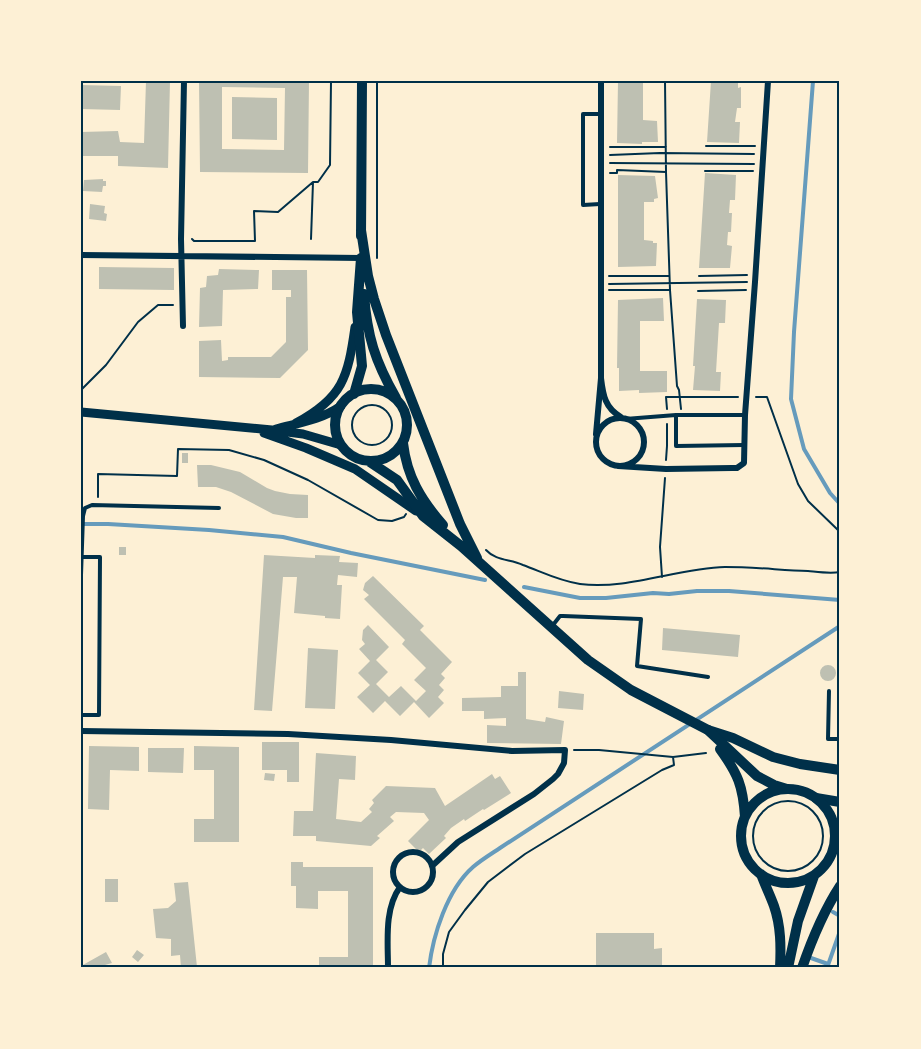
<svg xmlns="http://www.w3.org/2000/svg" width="921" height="1049" font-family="Poppins,sans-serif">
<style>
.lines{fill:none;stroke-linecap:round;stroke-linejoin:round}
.stream{stroke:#669bbc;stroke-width:4}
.building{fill:#bec0b2;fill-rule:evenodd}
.path{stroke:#003049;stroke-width:2}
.service{stroke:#003049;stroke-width:4}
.minor{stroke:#003049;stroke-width:6}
.tertiary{stroke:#003049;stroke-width:9}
.secondary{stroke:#003049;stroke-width:10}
.primary{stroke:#003049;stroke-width:10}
.neatline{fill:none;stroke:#003049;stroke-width:2}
</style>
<rect width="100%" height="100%" fill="#fdf0d5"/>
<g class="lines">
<path class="stream" d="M813 81 794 332 791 399 804 449 830 493 840 504
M82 524H108L209 530 283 537 351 553 485 580
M524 587 580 598H606L653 593 669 594 697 591H729L840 600
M833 912 840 916
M811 958 828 964
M429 968C433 935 447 890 473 867 481 860 491 854 500 848L840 626
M827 968 840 931"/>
</g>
<path class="building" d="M146 81H170L168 168 118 166V156H81V132L118 131 120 142 144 143Z
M199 81H309L308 173 200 172ZM222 87 285 88 284 150 222 149Z
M618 81H643V120L657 121 658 142H642V144L617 143Z
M711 81H738V88L741 87V108H737L735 122H740L739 143 707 142Z
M81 85 121 86 120 110 81 109Z
M232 97 277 98V140L232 139Z
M705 173 736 175 735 200H730L729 213H732L731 232H728L727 245 732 246 730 268H699Z
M618 175 655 176 658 198 654 199V202H644V240L653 241V243H657L656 266 618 267Z
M103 179V181H106V186H103L102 192 83 191 84 180Z
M90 204 105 206 104 213 107 214 106 221 89 219Z
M99 267 174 268V290L99 289Z
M219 269 259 270 258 289 223 290 222 326 199 327 200 288 206 287 207 276 218 275Z
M272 270H307L308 350 280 378 199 377V341L221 340 222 361 228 360V357H271L286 342V297H291V290H272Z
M663 298 664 321H640V371H667V392L639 393V390L619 391V368H617L618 300Z
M697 299 726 300 725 323H719L716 372H721L720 391 693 390 695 366H693Z
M182 453H188V463H182Z
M197 465H211L240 472 267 488 275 491 290 494 308 495V518H296L273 514 231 492 216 487H198Z
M119 547H126V555H119Z
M264 555 315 558V555L340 556 339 562 358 563 357 577 338 575 337 585H342L340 619 325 618V616L294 613 297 577H283L272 711 254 710Z
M373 576 424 626 420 630 452 662 441 674 445 678 439 685 444 690 438 697 444 703 429 718 414 702 400 716 385 701 373 713 357 697 370 685 358 673 370 661 359 649 365 644 362 640 363 630 368 625 389 647 376 660 388 672 376 684 389 697 401 686 416 701 426 691 414 680 426 668 402 644 405 640 364 599 369 595 363 590 365 583Z
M663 628 740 635 738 657 662 650Z
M308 648 338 650 335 709 305 708Z
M820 673a8 8 0 1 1 16 0a8 8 0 1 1-16 0Z
M518 672H526V719L545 722 546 717 564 721 561 744 487 743V725L506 726V718L484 719V711H462V698L501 697V686H518Z
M559 691 584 694 583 710 558 708Z
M262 742H299V782H287V770H262Z
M89 746 139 747V771L110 770 109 810 88 809Z
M194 746 239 747V842H194V819H214V770H194Z
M148 748H184L183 773 148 772Z
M316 753 356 756 355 780 339 779 336 819 361 822 372 812 369 809 374 803 372 800 386 786 435 788 445 806 492 774 495 779 500 776 511 793 484 810 483 809 465 821 464 819 451 828 444 836 446 838 429 854 423 848 419 852 408 841 429 820 424 813 396 812 390 817 394 821 377 836 380 838 371 846 316 841V836H293L294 811H313Z
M265 773 275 774 274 781 264 780Z
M291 862H303V867H373V968H319V957H348V891H318V909L296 908V886H291Z
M105 879H118V902H105Z
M188 882 197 967 181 968 180 955 171 956V939L156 938 153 909 168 908 176 901 174 883Z
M596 933H654V949L662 948V968H596Z
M137 950 144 955 138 962 132 957Z
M106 952 112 963 105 965 107 968H89L88 967 81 968V966Z"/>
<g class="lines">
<path class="path" d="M377 81V258
M665 81 666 172 670 290 677 386 679 390 681 409
M706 146H755
M610 147H666
M610 155 660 153 754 154
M610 163 754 164
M705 171H753
M610 173H617V170L666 172
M192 239 194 241H255L254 211 278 212 313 182
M311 239 313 182H318L330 165 331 81
M609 276H669
M699 276 747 275
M609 284 747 282
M609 290H669
M698 291 746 290
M81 390 106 365 138 322 158 305H173
M756 397H767L798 484 808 501 840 532
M352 425a20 20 0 1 1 40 0a20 20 0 1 1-40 0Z
M667 409 666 397H738
M667 446V424
M666 460 667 446
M98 497V474L177 476 178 449 229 450 264 460 308 480 378 520 392 521 404 517 406 514
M486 550C496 561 510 559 523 565 542 572 559 581 580 584 629 590 677 568 725 567 753 567 780 570 808 571 818 572 830 574 840 572
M662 577 660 547 665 478
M574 750H599L673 757 706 753
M753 836a35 35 0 1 1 70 0a35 35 0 1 1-70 0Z
M443 968V954L449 932 465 910 488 882 525 854 662 770 674 765 673 757"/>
<path class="service" d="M600 204 583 205V114H601
M625 419 676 415
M744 445 676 446V415H745
M81 575 83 516 85 508 92 505 219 508
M553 625 560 616H563L641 619 637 666 708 677
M829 691 828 739H840
M81 715H99L100 557H82"/>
<path class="minor" d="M81 255 361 258
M183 326 181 239 184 81
M601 378V81
M596 442a24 24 0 1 1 48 0a24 24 0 1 1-48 0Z
M596 434 601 378C603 395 605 408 621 417
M618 466 666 469 732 468H737L744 463 745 415 755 282 768 81
M81 731 288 734 391 740 512 751 565 750 564 763 558 774 553 779 534 794 458 842 432 866
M393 872a20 20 0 1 1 40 0a20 20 0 1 1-40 0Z
M175 968H176
M388 968C388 942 384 909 400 887"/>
<path class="tertiary" d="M81 412 272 430 303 434 341 445
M296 423C343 398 348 377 355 327
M276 429C298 423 321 420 341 406
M264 433 306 448 355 469 416 511"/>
<path class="secondary" d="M708 730 733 738 773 757 800 764 840 770
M816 798 840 802
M834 850 840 844
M802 968C812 939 823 912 840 886"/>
<path class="primary" d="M361 230 368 276 374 299 386 335 460 524 477 558
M361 236 362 81
M364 294C367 336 375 361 396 398
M335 425a36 36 0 1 1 72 0a36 36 0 1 1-72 0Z
M354 394 362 366 357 312 361 258
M403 443C407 477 421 500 443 525
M370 462 397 480 423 516 461 546 588 660 631 690 708 730 757 776 774 785 787 789
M720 749C738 774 743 786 745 817
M741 836a47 47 0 1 1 94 0a47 47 0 1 1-94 0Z
M761 874C765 885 770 895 774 906 781 926 781 947 780 968
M788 968 798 921 814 876"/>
</g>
<rect width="921" height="1049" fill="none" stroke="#fdf0d5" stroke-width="165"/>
<rect x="82" y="82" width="756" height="884" class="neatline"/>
</svg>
